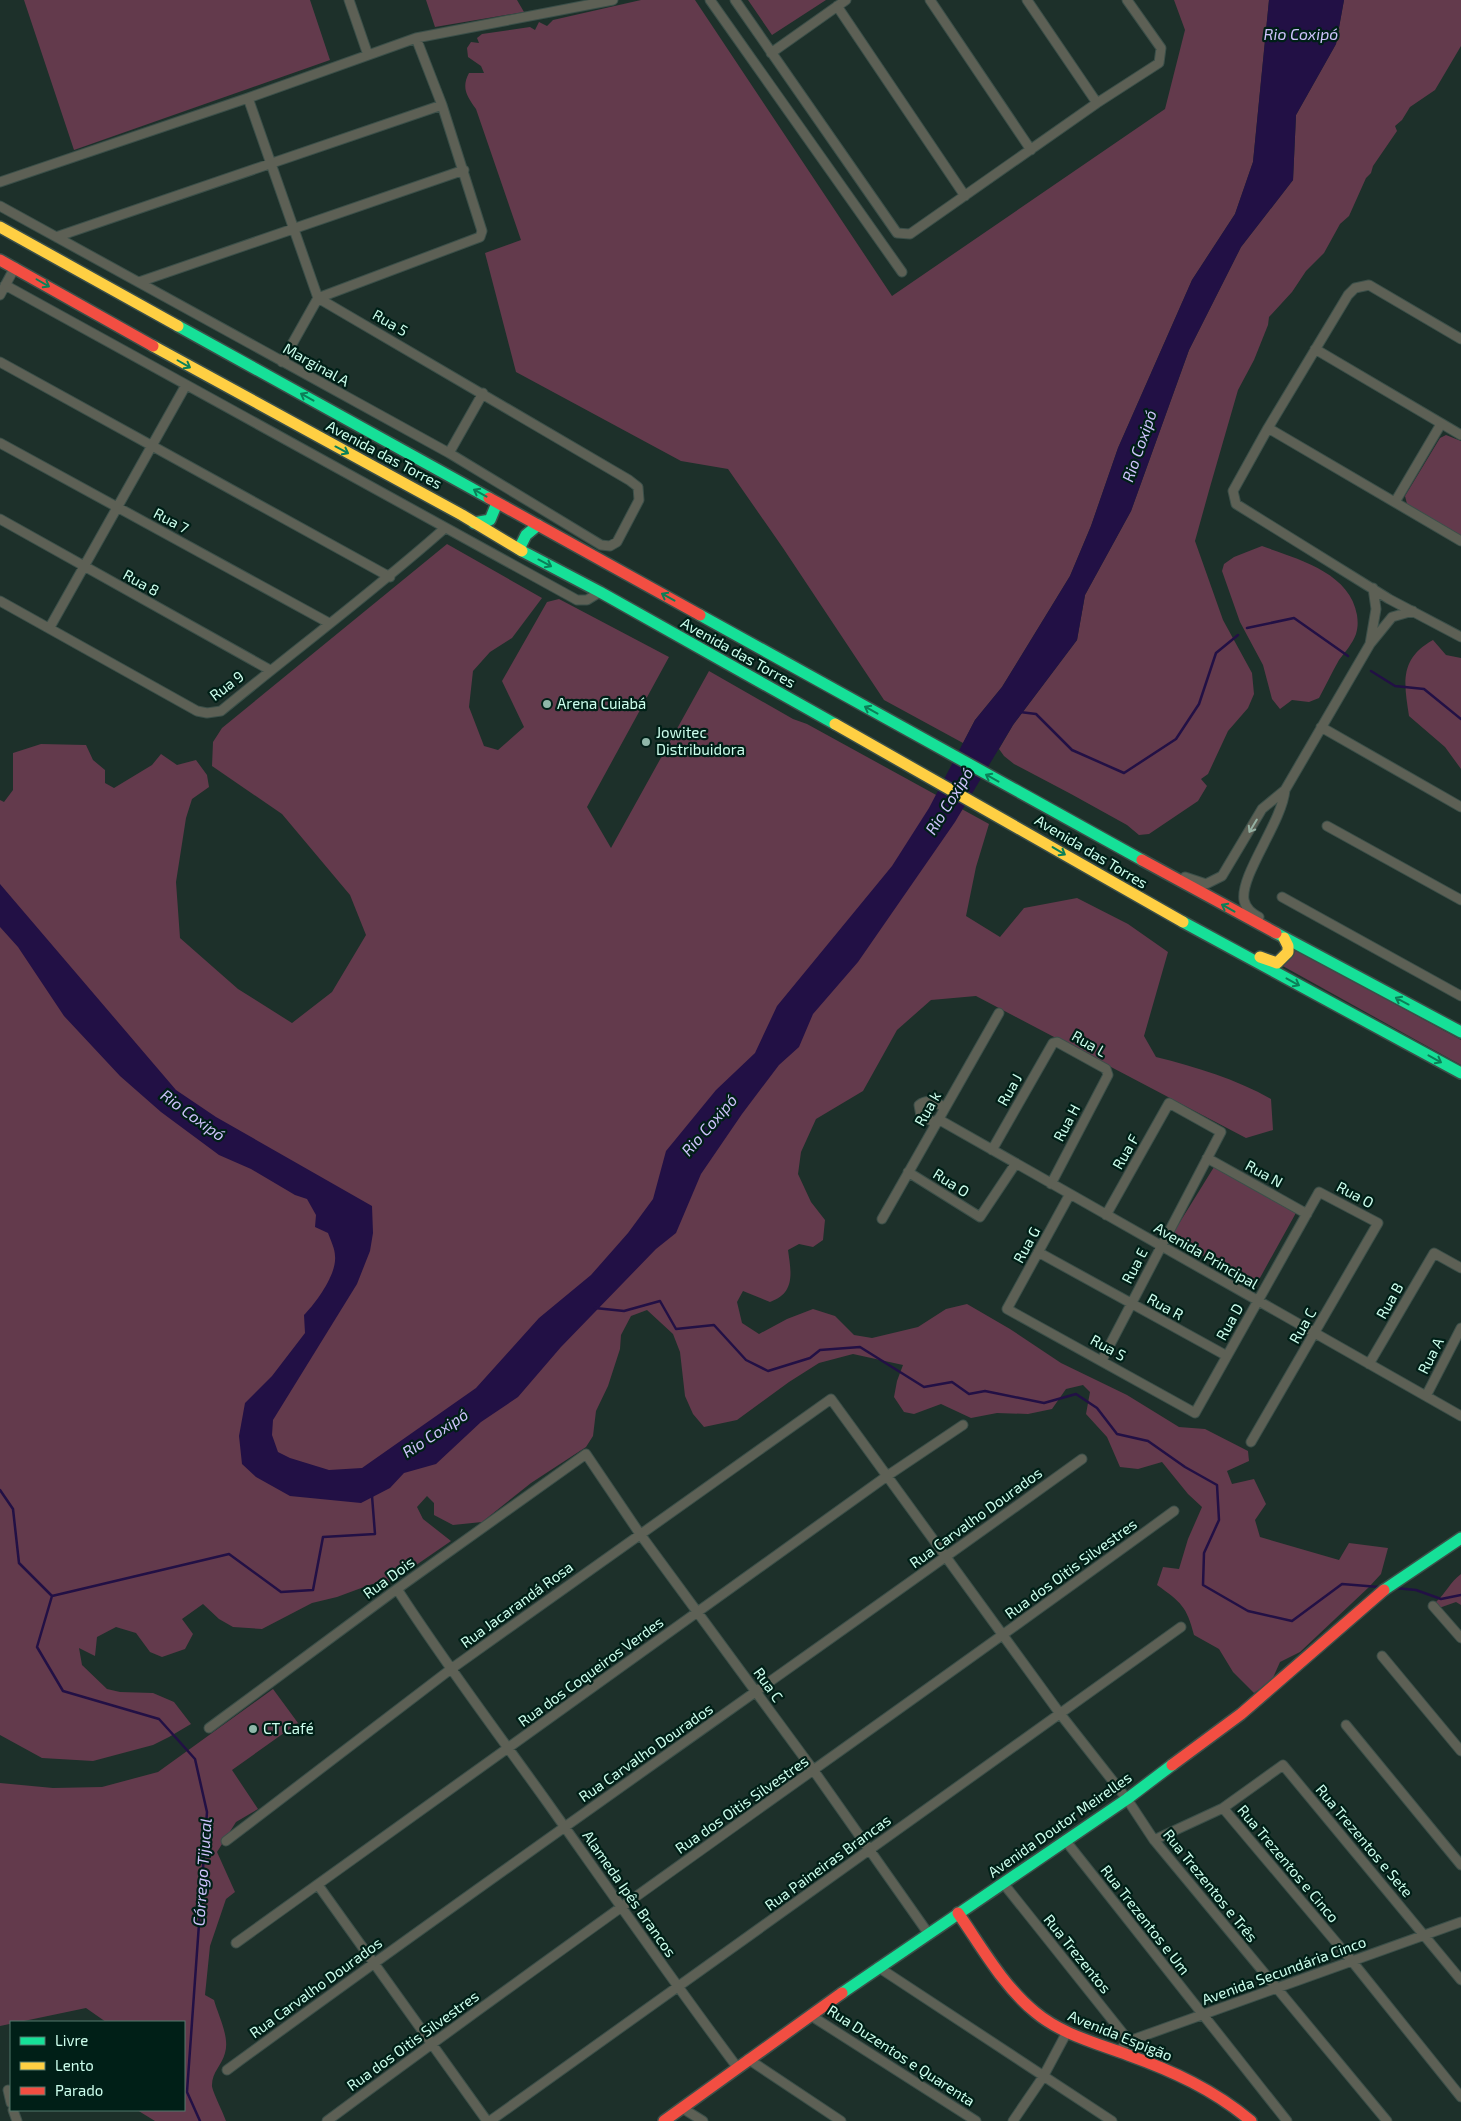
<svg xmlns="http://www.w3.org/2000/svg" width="1461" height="2121" font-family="'Exo 2',sans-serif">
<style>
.green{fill:#633a4c}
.water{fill:#221045}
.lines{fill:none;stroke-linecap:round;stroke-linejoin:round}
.stream{stroke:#221045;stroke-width:2.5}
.street-casing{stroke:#3b4f49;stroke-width:11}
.fast-casing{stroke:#3b4f49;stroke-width:14}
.slow-casing{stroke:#3b4f49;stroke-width:14}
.jam-casing{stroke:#3b4f49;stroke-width:14}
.street{stroke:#5d6055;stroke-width:9}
.fast{stroke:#16e098;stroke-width:11}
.slow{stroke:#ffcf43;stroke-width:11}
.jam{stroke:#f24e42;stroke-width:11}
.oneway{stroke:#0b8058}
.oneway2{stroke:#95b0a2}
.poi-dot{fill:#8fb7a9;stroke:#001f17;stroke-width:2}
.labels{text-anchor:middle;stroke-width:4.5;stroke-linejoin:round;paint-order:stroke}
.street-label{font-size:15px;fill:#cdffee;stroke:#001f17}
.poi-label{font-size:15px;fill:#cdffee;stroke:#001f17;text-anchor:start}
.water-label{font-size:16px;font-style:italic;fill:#cec3fc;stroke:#001f17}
</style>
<rect width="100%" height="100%" fill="#1d302a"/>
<path class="green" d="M24 0H310L330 60 74 150Z
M426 0H517L524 12 435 27Z
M641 0H695L892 296 1165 109 1185 30 1174 0H1269L1253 162 1235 214 1192 280 1118 448 1091 526 1070 576 1002 687 975 720 963 743 884 700 783 548 728 469 681 461 516 372 485 253 521 240 476 109C467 96 461 88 469 73H484L481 66 468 57 467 48 471 42 479 43 477 38 482 34 530 27 535 30 539 22 547 26 553 20Z
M748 0H826L772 35Z
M1344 0H1461V46L1435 90 1410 107 1402 120 1395 126 1397 131 1373 166 1371 173 1366 178 1349 216 1340 224 1324 253 1306 271 1292 292 1269 317 1268 325 1254 360 1238 390 1210 487 1195 541 1223 620 1252 673 1254 694 1248 708 1228 731 1208 774 1201 779 1207 786 1198 801 1149 834 1139 835 1127 825 1071 794 1014 764 1004 756 999 749 1013 725 1077 640 1085 595 1131 511 1189 350 1241 247 1293 180 1296 115 1336 44Z
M1446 435 1461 441V538L1407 504 1405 496 1440 438Z
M447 544 542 598 512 638 490 652 473 671 469 707 484 746 498 750 524 727 502 681 547 602 559 599 669 657 587 807 611 848 709 671 793 719 807 724 989 824 976 867 966 916 1000 937 1024 908 1077 898 1128 924 1168 952 1144 1036 1156 1057C1196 1067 1236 1079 1271 1099L1273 1130 1246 1138 976 996 931 1000 897 1030 863 1091 816 1119 801 1152 798 1174 811 1202 825 1220 823 1240 813 1247 799 1244 788 1250C791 1272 796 1293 770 1302L743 1291 737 1302 742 1323 759 1334 787 1319 813 1309 835 1316 854 1335 872 1338 918 1327 946 1309 967 1304 1010 1329 1061 1363 1127 1395 1179 1427 1205 1429 1248 1451 1249 1461 1227 1471 1232 1484 1254 1479 1266 1504 1255 1520 1260 1537 1339 1560 1349 1543 1388 1548 1381 1574 1369 1587 1300 1652 1280 1662 1272 1680 1254 1693 1233 1672 1219 1649 1194 1635C1187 1607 1181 1602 1157 1585L1163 1567 1179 1569 1188 1539 1202 1507 1188 1494 1162 1462 1138 1469 1120 1467 1107 1437 1086 1414 1090 1392 1083 1385 1066 1389 1052 1409 1028 1414 997 1413 971 1418 941 1404 914 1414 904 1412 894 1397 897 1381 903 1365 853 1354 819 1363 789 1382 737 1420 704 1427 693 1414 685 1396 680 1352 673 1334 647 1310 631 1316 621 1335 620 1349 608 1386 596 1411 593 1436 586 1447 531 1483 482 1522 453 1525 434 1515V1503L427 1496 417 1507 423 1519 451 1541 393 1581 372 1584 337 1597 312 1603 262 1629 233 1627 219 1619 203 1604 182 1619 193 1634 185 1649 162 1657 150 1652 136 1633 116 1627 97 1637 95 1656 79 1648 82 1665 107 1689 120 1692 153 1693 174 1702 191 1724 169 1737 153 1745 93 1761 42 1758 0 1735V800L4 802 13 790V753L41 744 86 745 93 760 105 770V783L114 788 152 765 161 754 177 765 196 760 207 775 209 787 192 799 186 818 176 882 180 938 238 989 292 1023 332 992 366 935 350 895 282 814 212 766 213 742 222 728Z
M1262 546C1297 559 1350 572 1357 615 1358 622 1358 627 1356 634 1353 643 1345 652 1339 660 1332 672 1326 685 1319 698L1309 702 1292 700 1280 709 1272 699 1263 665 1240 622 1222 571 1224 564 1234 557Z
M1433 640 1446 655 1461 658V769L1445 747 1409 716C1404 683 1399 659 1433 640Z
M1296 950 1461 1040V1065L1281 965 1293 956Z
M1214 1167 1297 1211 1256 1285 1170 1238Z
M1461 1574V1605L1456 1602 1439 1608 1435 1605 1436 1602C1446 1593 1450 1582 1461 1574Z
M273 1689 298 1723 232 1770 258 1809 236 1822 217 1852 235 1892 226 1899 210 1946 205 1995 214 2000C218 2015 230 2037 225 2053 222 2065 212 2072 212 2085 211 2089 224 2114 226 2121H155L137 2110H184V2022H106L86 2008 0 2026V1783L53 1788 102 1787 158 1772Z"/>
<path class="water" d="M1269 0H1344L1336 44 1296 115 1293 180 1241 247 1189 350 1131 511 1085 595 1077 640 1013 725 955 822 858 962 813 1014 799 1047 779 1065 742 1114 701 1174 676 1233 656 1249 561 1347 518 1397 481 1422 436 1464 404 1473 390 1488 361 1503 290 1496 256 1477 242 1464 239 1436 245 1403 272 1376 305 1333 304 1315C316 1303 337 1274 335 1256 335 1249 331 1241 328 1233L315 1227 316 1215 307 1199 295 1195 251 1169 219 1155 161 1112 120 1076 64 1016 18 947 0 927V884L176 1090 216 1117 372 1206 373 1233 370 1251 357 1284 273 1420 272 1435 278 1452 290 1458 329 1470 362 1468 476 1388 539 1318 591 1275 628 1233 653 1199 666 1151 716 1090 755 1053 777 1006 892 866 929 808 975 720 1002 687 1070 576 1091 526 1118 448 1192 280 1235 214 1253 162Z"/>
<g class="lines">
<path class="stream" d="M1247 628 1294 618 1348 656
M1371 671 1395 686 1424 689 1461 719
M1020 712 1036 714 1072 750 1124 773 1176 739 1199 704 1216 653 1238 635
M595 1308 624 1311 660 1301 676 1329 714 1325 746 1360 768 1371 810 1358 820 1350 860 1347 924 1387 952 1382 969 1394 985 1391 1044 1403 1076 1394 1097 1408 1117 1434 1148 1441 1185 1467 1217 1485 1219 1520 1204 1553 1203 1585 1248 1611 1292 1621 1342 1584 1379 1587
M0 1490 13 1509 19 1563 52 1596 37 1647 63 1691 159 1719 195 1759 207 1812 187 2092 200 2121
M1395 1588 1416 1590 1441 1599 1461 1595
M52 1596 229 1554 281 1592 313 1590 323 1537 375 1534 372 1496"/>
<defs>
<path id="street" d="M349 0 368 55
M710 0 902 272
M735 0 897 233 910 234 1097 103 1159 63 1161 48 1127 0
M930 0 1031 150
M1027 0 1097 103
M837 6 965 196
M771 53 846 0
M0 182 248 98 416 38 613 0
M0 206 449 453 601 545 610 546 617 542 639 500 638 487 629 480 318 298 248 98
M56 237 442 105
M139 282 464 170
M5 285 577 600H587L600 592
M0 295 15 267
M1461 339 1369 285 1355 288 1348 295 1268 428 1233 491 1236 504 1389 599 1461 637
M1315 349 1461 435
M0 362 390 577
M282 362 318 298 480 237 482 231 442 105 416 38
M1268 428 1461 541
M0 443 329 623
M449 453 483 393
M1395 502 1441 424
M0 519 270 670
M1373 588 1376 609 1370 644 1392 617 1413 611
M0 601 197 711 207 713 221 711C295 650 373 592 445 528
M50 627 186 385
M1321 727 1461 807
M1327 826 1461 900
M1185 877 1206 884 1222 876 1262 809 1285 790 1370 644
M1282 897 1461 996
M1259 917C1252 913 1246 909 1244 900 1240 875 1282 822 1285 790
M938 1119 1461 1416
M936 1123 921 1116 919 1105C928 1098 935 1103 945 1107
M992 1150 1053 1043 1057 1042 1106 1069 1108 1075 1051 1184
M1207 1158 1307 1214
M908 1172 980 1217 1016 1163
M1070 1194 1007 1309 1195 1413 1319 1192 1378 1223 1251 1442
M882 1219 999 1013
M1038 1252 1227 1356
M1102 1360 1221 1132 1169 1103 1106 1215
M1369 1364 1434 1253 1461 1268
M1426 1396 1461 1328
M397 1589C444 1662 497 1732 547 1802 610 1891 672 1980 737 2067
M1433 1606 1461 1638
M1382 1656 1461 1751
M1346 1725 1461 1865
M209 1728 397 1589 586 1454 640 1534 814 1771 928 1933
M1223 1808 1351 1960 1461 2097
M1065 1840 1287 2121
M1154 1840 1223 1808 1283 1765 1461 1980
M226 1841 451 1669 831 1399 1061 1715 1127 1799 1154 1840 1387 2121
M1003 1883 1129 2041
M318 1885 487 2121
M236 1943 887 1476 963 1425
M878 1967 1112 2121
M810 2015 976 2121
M1119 2051 1129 2041 1461 1922
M748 2059 841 2121
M227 2070C509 1863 798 1664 1082 1459
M8 2090 11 2103
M682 2108 703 2121
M13 2110 17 2121
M327 2121C606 1914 893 1716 1174 1511
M490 2121 1181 1627
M1013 2121 1043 2077 1067 2032"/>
<path id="fast" d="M178 326 489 498
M474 523 490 520 497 503
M519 549 526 535 538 525
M522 551 600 592 835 724
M700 615 1142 860
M1183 922 1461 1073
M1276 933 1461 1032
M1384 1590 1461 1538
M842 1993 1127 1799 1172 1765"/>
<path id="slow" d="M0 227 178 326
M153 346 462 515 522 551
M835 724 1183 922
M1260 957 1277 963 1288 952V946L1284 938"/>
<path id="jam" d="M0 260 153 346
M489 498 700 615
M1142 860 1276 933
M1172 1765 1241 1714 1384 1590
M958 1913C981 1946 1003 1986 1035 2012 1061 2034 1096 2043 1128 2055 1173 2071 1214 2090 1251 2121
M664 2121 842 1993"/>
</defs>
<use href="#street" class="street-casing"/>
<use href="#fast" class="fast-casing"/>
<use href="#slow" class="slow-casing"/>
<use href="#jam" class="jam-casing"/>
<use href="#street" class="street"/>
<use href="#fast" class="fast"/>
<use href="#slow" class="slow"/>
<use href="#jam" class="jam"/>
</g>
<defs><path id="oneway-shaft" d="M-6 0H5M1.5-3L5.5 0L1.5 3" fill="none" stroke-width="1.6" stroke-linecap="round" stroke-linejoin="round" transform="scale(1.25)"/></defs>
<g class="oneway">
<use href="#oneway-shaft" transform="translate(43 283) rotate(30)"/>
<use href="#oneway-shaft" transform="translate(184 364) rotate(30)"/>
<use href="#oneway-shaft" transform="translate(307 397) rotate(-151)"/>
<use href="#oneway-shaft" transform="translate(342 450) rotate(28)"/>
<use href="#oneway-shaft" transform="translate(480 493) rotate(-151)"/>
<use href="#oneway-shaft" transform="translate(545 563) rotate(28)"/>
<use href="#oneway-shaft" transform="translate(668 597) rotate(-151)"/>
<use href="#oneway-shaft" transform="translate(871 710) rotate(-151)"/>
<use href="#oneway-shaft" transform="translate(992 778) rotate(-151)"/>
<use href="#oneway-shaft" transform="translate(1059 851) rotate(31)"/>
<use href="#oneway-shaft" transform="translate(1228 908) rotate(-151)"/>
<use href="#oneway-shaft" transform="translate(1293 982) rotate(29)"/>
<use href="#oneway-shaft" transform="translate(1402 1001) rotate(-152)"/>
<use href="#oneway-shaft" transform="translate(1435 1059) rotate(29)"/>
</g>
<use class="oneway2" href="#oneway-shaft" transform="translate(1253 826) rotate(121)"/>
<g class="poi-dot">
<circle cx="547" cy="704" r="5"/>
<circle cx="646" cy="742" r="5"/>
<circle cx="253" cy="1729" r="5"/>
</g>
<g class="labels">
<g class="street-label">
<text transform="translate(390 323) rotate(30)" y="5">Rua 5</text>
<text transform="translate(316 365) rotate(29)" y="5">Marginal A</text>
<text transform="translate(384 455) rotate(28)" y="5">Avenida das Torres</text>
<text transform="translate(171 521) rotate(28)" y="5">Rua 7</text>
<text transform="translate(141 583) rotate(29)" y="5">Rua 8</text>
<text transform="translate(738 653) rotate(29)" y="5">Avenida das Torres</text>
<text transform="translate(227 686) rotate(-37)" y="5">Rua 9</text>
<text transform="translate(1091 852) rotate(31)" y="5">Avenida das Torres</text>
<text transform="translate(1089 1044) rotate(30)" y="5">Rua L</text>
<text transform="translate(1010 1090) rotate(-61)" y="5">Rua J</text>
<text transform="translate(928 1109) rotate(-60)" y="5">Rua k</text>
<text transform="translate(1067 1123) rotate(-62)" y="5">Rua H</text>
<text transform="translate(1126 1152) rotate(-60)" y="5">Rua F</text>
<text transform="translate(1264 1174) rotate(29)" y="5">Rua N</text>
<text transform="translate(951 1183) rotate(32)" y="5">Rua O</text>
<text transform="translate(1355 1195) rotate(28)" y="5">Rua O</text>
<text transform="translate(1027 1245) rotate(-61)" y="5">Rua G</text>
<text transform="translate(1206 1256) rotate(30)" y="5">Avenida Principal</text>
<text transform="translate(1135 1266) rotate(-62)" y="5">Rua E</text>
<text transform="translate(1390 1301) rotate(-60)" y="5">Rua B</text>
<text transform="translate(1165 1307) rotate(29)" y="5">Rua R</text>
<text transform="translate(1230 1322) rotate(-61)" y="5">Rua D</text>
<text transform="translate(1303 1326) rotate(-60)" y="5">Rua C</text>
<text transform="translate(1108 1348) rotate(29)" y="5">Rua S</text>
<text transform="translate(1431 1356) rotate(-63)" y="5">Rua A</text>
<text transform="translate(976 1518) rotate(-36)" y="5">Rua Carvalho Dourados</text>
<text transform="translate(1071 1569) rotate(-36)" y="5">Rua dos Oitis Silvestres</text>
<text transform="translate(389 1578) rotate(-36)" y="5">Rua Dois</text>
<text transform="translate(517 1605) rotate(-36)" y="5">Rua Jacarandá Rosa</text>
<text transform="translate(591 1672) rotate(-36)" y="5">Rua dos Coqueiros Verdes</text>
<text transform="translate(768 1685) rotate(54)" y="5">Rua C</text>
<text transform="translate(646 1753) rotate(-35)" y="5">Rua Carvalho Dourados</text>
<text transform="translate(742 1805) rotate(-35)" y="5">Rua dos Oitis Silvestres</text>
<text transform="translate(1060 1825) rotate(-35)" y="5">Avenida Doutor Meirelles</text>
<text transform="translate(1364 1841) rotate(50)" y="5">Rua Trezentos e Sete</text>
<text transform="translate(828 1863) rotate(-36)" y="5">Rua Paineiras Brancas</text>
<text transform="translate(1288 1864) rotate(50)" y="5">Rua Trezentos e Cinco</text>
<text transform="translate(1210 1886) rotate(51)" y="5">Rua Trezentos e Três</text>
<text transform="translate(629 1894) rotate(55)" y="5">Alameda Ipês Brancos</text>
<text transform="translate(1145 1920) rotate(52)" y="5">Rua Trezentos e Um</text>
<text transform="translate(1077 1954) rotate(51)" y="5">Rua Trezentos</text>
<text transform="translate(1284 1971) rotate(-20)" y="5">Avenida Secundária Cinco</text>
<text transform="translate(316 1988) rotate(-36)" y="5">Rua Carvalho Dourados</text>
<text transform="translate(1120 2036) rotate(22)" y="5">Avenida Espigão</text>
<text transform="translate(413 2041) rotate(-36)" y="5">Rua dos Oitis Silvestres</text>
<text transform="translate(901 2056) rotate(33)" y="5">Rua Duzentos e Quarenta</text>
</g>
<g class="poi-label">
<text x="557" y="709">Arena Cuiabá</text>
<text x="656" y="738">Jowitec<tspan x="656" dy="17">Distribuidora</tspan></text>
<text x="263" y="1734">CT Café</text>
</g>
<g class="water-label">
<text x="1301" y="40">Rio Coxipó</text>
<text transform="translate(1139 446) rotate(-71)" y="6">Rio Coxipó</text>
<text transform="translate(949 801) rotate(-58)" y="6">Rio Coxipó</text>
<text transform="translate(193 1115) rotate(36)" y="6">Rio Coxipó</text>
<text transform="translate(709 1125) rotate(-49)" y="6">Rio Coxipó</text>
<text transform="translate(435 1433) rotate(-33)" y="6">Rio Coxipó</text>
<text transform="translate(202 1872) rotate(-86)" y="6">Córrego Tijucal</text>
</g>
</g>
<rect x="10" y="2021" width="175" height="90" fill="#001f17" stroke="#52796d"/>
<rect x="20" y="2037" width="25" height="8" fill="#16e098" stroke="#52796d"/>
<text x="55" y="2046" font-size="15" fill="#cdffee">Livre</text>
<rect x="20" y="2062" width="25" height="8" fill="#ffcf43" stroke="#52796d"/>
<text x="55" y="2071" font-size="15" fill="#cdffee">Lento</text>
<rect x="20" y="2087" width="25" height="8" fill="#f24e42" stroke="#52796d"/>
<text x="55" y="2096" font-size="15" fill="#cdffee">Parado</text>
</svg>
